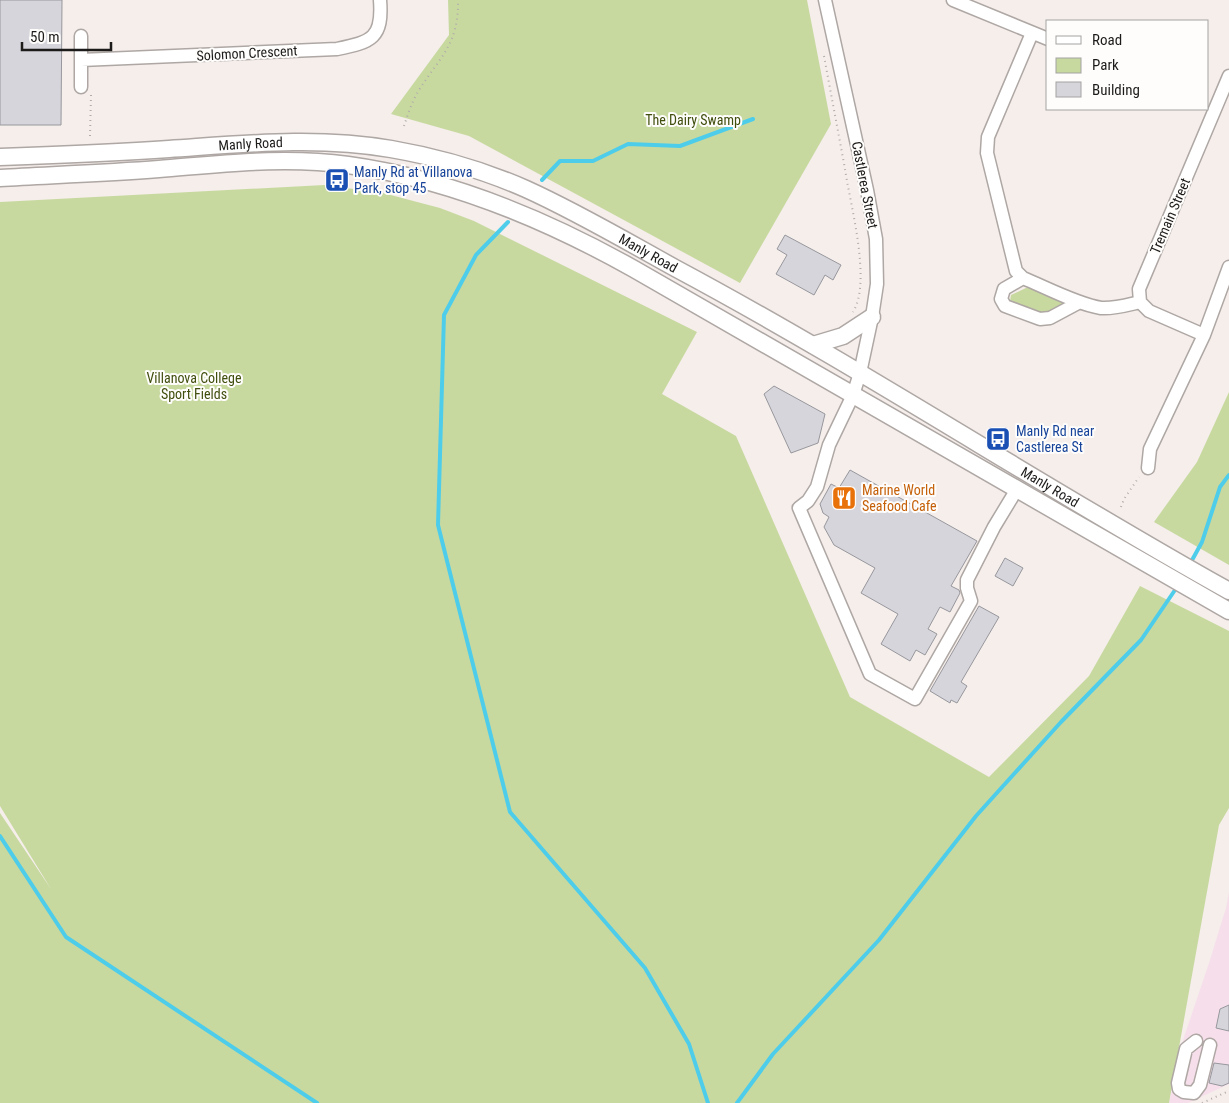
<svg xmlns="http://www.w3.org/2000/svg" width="1229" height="1103" font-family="'Roboto Condensed',sans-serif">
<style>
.industrial{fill:#f6dfeb}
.green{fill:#c8d9a0}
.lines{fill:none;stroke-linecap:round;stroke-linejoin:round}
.stream{stroke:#4ecdea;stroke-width:4}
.building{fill:#d5d5db;stroke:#97979d}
.minor-casing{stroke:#aea7a4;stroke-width:15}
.major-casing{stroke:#aea7a4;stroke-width:19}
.path{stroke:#b1aca9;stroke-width:2;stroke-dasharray:1 4;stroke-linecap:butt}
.minor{stroke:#fff;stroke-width:12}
.major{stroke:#fff;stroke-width:16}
.labels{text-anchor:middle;stroke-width:4;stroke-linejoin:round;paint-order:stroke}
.street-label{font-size:14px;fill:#1d1b1a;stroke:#fefdfc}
.park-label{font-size:14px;fill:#414f0e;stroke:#fefdfc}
.transit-label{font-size:14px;fill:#164399;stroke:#fefdfc;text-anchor:start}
.food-label{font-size:14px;fill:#c56008;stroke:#fefdfc;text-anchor:start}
</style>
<rect width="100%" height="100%" fill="#f5eeeb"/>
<path class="industrial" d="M1229 892V1084L1188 1103H1169L1184 1037 1209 963 1226 908Z"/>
<path class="green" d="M448 0H807L831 124 740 283 469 136 391 114 449 35Z
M324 185 383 193 440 208 474 221 697 332 662 394 736 436 850 697 989 777 1089 676 1140 586 1229 631V808L1219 825 1169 1103H0V813L51 889 0 806V202Z
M1028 287 1063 302 1064 304 1044 314 1010 301 1011 295Z
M1229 392V565L1154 522 1197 462Z"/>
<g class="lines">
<path class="stream" d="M542 180 560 161H593L628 144 680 146 753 119
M508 222 476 255 444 315 438 525 510 812 645 968 689 1044 708 1103
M1191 562 1202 542 1220 487 1229 475
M0 836 66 937 317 1103
M737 1103 773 1054 879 940 976 816 1061 722 1141 640 1175 590"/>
</g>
<path class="building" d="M0 0H62L61 125H0Z
M785 235 841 265 833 280 825 275 814 295 776 274 787 255 777 249Z
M774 386 825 414 818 443 791 453 764 394Z
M850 470 977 541 951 586 959 590 960 593 950 612 940 607 928 629 937 634 925 655 916 650 910 661 881 644 898 614 861 593 875 568 834 545 824 527 829 517 823 513 820 504 831 484 839 488Z
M1005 558 1023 568 1013 586 995 576Z
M979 606 999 617 961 682 967 686 957 703 951 700 950 703 930 691Z
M1229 1005V1031L1216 1028 1220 1009Z
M1214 1063 1229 1065V1083L1222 1086 1209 1083Z"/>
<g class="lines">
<defs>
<path id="minor" d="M825 0 867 190 876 239 877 284 872 317 860 373 853 395 829 445 817 487 808 501 799 508 870 674 915 699 971 601 967 588V580L994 527 1017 489
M953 0 1048 39
M1032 33 988 137 987 153 1016 271 1023 278C1045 287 1077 304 1101 308 1114 309 1127 305 1140 302
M81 36V87
M81 60 337 49C372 42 383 38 380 0
M1023 278 1004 289 1001 299 1005 306 1040 319 1050 318 1080 302
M1204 335 1149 311 1140 302 1139 289 1229 76
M1148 468 1150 449 1204 335 1229 267
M1196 1041 1186 1049 1178 1083 1179 1089 1184 1092 1194 1093 1200 1085 1210 1045"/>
<g id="major">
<path id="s1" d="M0 157C56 155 112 153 169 149 243 144 317 136 391 149 437 157 483 170 526 189 577 212 626 241 675 268 864 369 1042 487 1229 591"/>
<path d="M0 178C53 175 106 173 159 169 222 164 284 156 348 165 450 179 545 219 634 269L1229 611"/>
<path d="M813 345 843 336 872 317"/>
</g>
</defs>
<use href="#minor" class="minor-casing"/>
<use href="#major" class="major-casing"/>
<path class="path" d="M824 56C831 94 838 131 845 169 850 204 872 282 853 312
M404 126C408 114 412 101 419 90 440 57 459 44 458 0
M90 136 91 95
M1121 507 1124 499 1139 477
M1202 1103 1229 1091"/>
<use href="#minor" class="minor"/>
<use href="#major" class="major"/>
</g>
<defs>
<symbol id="bus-square" viewBox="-11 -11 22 22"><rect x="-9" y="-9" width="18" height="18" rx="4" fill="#1a4fb4" stroke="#fefdfc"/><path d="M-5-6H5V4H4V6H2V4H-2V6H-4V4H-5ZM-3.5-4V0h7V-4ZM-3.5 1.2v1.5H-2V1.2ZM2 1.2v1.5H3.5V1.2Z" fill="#fff"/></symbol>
<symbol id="restaurant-square" viewBox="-11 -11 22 22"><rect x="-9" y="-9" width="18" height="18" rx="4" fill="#e8710a" stroke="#fefdfc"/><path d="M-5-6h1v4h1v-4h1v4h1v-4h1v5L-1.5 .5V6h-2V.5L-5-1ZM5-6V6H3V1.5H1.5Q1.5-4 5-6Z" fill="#fff"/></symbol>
</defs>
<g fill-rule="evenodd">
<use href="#bus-square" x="323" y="166" width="28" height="28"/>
<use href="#bus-square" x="984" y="425" width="28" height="28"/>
<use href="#restaurant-square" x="830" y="484" width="28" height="28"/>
</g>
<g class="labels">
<g class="street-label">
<text transform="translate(247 53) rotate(-3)" y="5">Solomon Crescent</text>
<text dy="5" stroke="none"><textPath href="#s1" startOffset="251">Manly Road</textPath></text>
<text transform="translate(865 185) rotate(79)" y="5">Castlerea Street</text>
<text transform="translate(1170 216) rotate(-67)" y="5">Tremain Street</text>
<text dy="5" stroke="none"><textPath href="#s1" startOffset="671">Manly Road</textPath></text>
<text dy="5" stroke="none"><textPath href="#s1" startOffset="1136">Manly Road</textPath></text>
</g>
<g class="park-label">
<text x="693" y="125">The Dairy Swamp</text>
<text x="194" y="383">Villanova College<tspan x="194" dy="16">Sport Fields</tspan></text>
</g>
<g class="transit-label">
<text x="354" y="177">Manly Rd at Villanova<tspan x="354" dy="16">Park, stop 45</tspan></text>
<text x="1016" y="436">Manly Rd near<tspan x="1016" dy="16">Castlerea St</tspan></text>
</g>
<g class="food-label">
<text x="862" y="495">Marine World<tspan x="862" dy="16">Seafood Cafe</tspan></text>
</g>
</g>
<rect x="1046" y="20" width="162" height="90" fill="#fefdfc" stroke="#a4a3a2"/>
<rect x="1056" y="36" width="25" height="8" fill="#ffffff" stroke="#a4a3a2"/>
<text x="1092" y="45" font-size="15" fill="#1d1b1a">Road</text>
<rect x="1056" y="58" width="25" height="15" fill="#c8d9a0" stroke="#a4a3a2"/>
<text x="1092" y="70" font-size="15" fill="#1d1b1a">Park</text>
<rect x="1056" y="82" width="25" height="15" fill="#d5d5db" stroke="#a4a3a2"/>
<text x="1092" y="95" font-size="15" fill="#1d1b1a">Building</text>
<path d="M22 42v8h89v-8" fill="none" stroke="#1d1b1a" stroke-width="2.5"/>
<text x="30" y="42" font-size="15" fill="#1d1b1a" stroke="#fefdfc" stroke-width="4" paint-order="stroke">50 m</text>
</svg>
